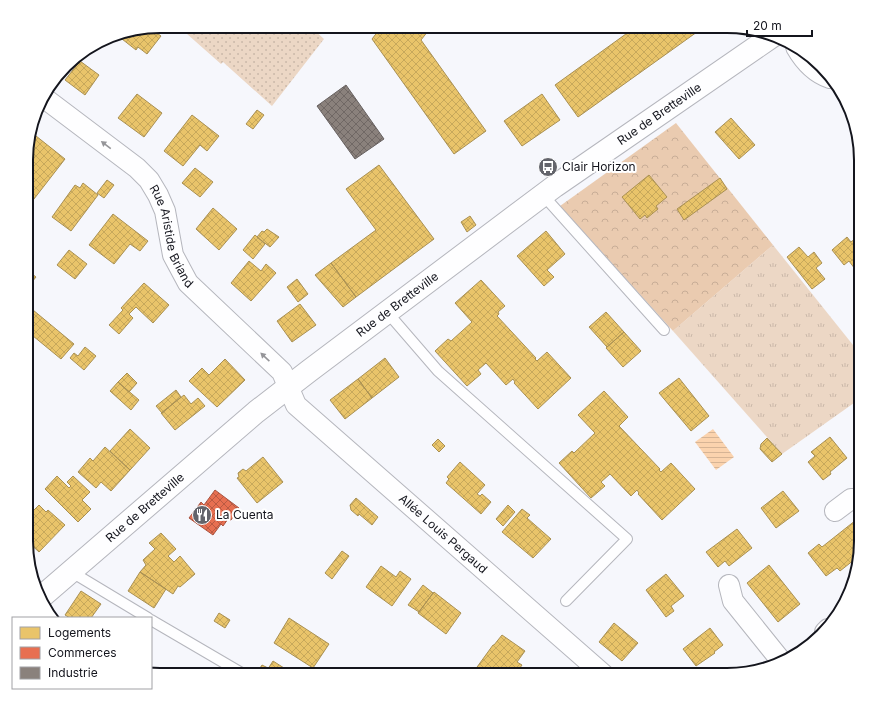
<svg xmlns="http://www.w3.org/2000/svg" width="887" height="701" font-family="Inter,sans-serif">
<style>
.grass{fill:url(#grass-tufts)}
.forest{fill:url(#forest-crowns)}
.park{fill:url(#park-dots)}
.water{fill:url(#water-rules)}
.homes{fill:url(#homes-cross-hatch);stroke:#a99053}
.shops{fill:url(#shops-cross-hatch);stroke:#a85441}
.industry{fill:url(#industry-cross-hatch);stroke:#676160}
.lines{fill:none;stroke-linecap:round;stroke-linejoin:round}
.lane-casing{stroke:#b5b6bd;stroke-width:12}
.street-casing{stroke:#b5b6bd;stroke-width:22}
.secondary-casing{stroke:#b5b6bd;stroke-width:24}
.lane{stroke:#fefeff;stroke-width:10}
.street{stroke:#fefeff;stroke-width:20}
.secondary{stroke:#fefeff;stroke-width:22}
.oneway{fill:#959599}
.labels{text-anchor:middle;stroke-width:4;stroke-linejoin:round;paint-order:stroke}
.street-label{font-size:12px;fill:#14151d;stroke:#fff}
.poi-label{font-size:12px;fill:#14151d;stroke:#fff;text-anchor:start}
.rim{fill:none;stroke:#14151d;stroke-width:2}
</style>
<defs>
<pattern id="grass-tufts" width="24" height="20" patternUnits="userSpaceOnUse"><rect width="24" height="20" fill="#ecd7c5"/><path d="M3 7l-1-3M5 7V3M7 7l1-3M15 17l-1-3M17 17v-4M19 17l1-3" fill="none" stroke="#cab8a9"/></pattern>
<pattern id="forest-crowns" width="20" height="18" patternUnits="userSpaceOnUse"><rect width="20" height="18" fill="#eacbb0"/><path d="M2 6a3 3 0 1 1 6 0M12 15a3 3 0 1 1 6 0" fill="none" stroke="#c8ad97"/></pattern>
<pattern id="park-dots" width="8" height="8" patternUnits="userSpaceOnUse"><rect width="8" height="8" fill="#ecd7c5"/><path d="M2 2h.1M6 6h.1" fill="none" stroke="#cab8a9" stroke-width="1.8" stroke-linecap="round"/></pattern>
<pattern id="water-rules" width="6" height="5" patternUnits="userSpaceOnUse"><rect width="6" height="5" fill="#fbd3ae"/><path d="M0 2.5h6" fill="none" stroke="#d6b495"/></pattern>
<pattern id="homes-cross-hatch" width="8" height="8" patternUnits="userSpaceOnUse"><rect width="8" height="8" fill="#e9c46a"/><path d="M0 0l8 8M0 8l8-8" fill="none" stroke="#c7a85b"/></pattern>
<pattern id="shops-cross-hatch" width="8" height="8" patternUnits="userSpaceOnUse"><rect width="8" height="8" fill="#e76f51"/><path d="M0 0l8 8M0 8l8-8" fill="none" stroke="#ba5a43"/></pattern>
<pattern id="industry-cross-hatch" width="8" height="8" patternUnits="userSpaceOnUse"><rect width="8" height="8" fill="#8a817c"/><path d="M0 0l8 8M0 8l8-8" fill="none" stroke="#706865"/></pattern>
</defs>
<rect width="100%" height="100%" fill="#f6f7fc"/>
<path class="grass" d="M773 245 861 355V398L782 454 673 331Z"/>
<path class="forest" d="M676 123 773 245 673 331 560 206Z"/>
<path class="park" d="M178 26H310L324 39 272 106 223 62 221 64Z"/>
<path class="water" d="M713 429 734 457 716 470 695 442Z"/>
<path class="homes" d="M382 26H432L421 40 486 131 454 154 372 39Z
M637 26H693L697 32 578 117 555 85Z
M150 28 161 36 147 54 138 47 136 50 122 39H119L114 35Z
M75 57 64 71 63 70 72 59Z
M80 61 99 75 85 95 65 80Z
M137 94 162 113 144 137 118 118Z
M542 94 560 120 522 146 504 121Z
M257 110 264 115 253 129 246 124Z
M192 115 219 136 207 151 200 145 183 166 164 151Z
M731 118 755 145 739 159 715 132Z
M31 132 65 159 27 208V142Z
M379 165 434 239 356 297 331 263 376 230 346 189Z
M195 168 213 182 200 197 182 183Z
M649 175 667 197 656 206 658 209 647 218 645 215 640 219 622 197Z
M720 178 727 189 684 220 677 209Z
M107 180 114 185 104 198 97 193Z
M83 183 98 195 71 231 52 217 75 185 80 188Z
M213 208 237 229 219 250 196 229Z
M113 214 148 241 140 251 130 244 114 264 89 245Z
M470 216 476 225 467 232 461 222Z
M267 229 279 237 270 247 257 237 262 231 264 232Z
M546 231 565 254 547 270 554 277 544 286 517 256Z
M861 234V270L858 273 849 261 844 265 832 250 847 237 851 242Z
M255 235 265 244 253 259 243 250Z
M799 247 808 257 814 252 822 263 816 268 825 279 812 289 787 257Z
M69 250 87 264 75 279 57 265Z
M249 261 261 271 266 264 276 273 251 301 231 283Z
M331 263 356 297 343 307 315 275Z
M27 270 36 277 27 288Z
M297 279 308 294 298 302 287 287Z
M481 280 505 306 498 312 499 314 497 316 536 358 535 359 537 361 547 352 571 378 538 409 514 383 515 382 513 379 506 385 486 363 478 370 481 374 467 386 435 351 448 339 451 341 472 322 455 303Z
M144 283 169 305 153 323 136 307 129 314 133 318 119 334 109 325 123 310 121 308Z
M300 304 316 325 292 342 277 321Z
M27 305 74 344 61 359 27 331Z
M606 312 624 332 607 347 589 327Z
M624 332 641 351 623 367 606 348Z
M85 347 96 356 84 370 70 358 74 353 78 356Z
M385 358 399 377 372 398 358 379Z
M225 359 245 380 217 407 189 381 202 368 209 375Z
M127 373 137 383 129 392 118 382Z
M679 378 709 416 691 431 659 393Z
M358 379 372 398 345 419 330 400Z
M118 382 139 400 131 410 110 391Z
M176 390 181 397 162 413 156 406Z
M604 391 628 417 619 426 660 469 659 470 661 472 671 463 695 489 662 520 638 494 639 493 637 490 631 496 610 474 601 482 605 486 591 498 559 463 572 451 574 453 595 433 578 415Z
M184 395 191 404 198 398 205 406 175 430 161 413Z
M130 429 150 448 130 470 110 451Z
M830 437 847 458 830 472 831 474 823 480 808 462 815 456 811 452Z
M767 438 782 454 772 462 760 449 761 444Z
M438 439 445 446 439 452 432 445Z
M105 447 130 470 111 491 101 482 96 488 78 472 90 458 93 461Z
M263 457 283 482 257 503 237 478 239 477 238 473 243 469 246 471Z
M460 462 485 485 477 494 480 496 482 494 491 502 481 514 446 483 449 479 447 477Z
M57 476 69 488 71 486 67 482 73 476 90 492 82 500 91 509 78 522 45 489Z
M783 491 799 511 776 528 761 508Z
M356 498 378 517 372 525 359 514 358 516 351 510 350 505Z
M39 505 46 512 48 510 65 525 39 552 26 540V513L29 515Z
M508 505 515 512 503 526 496 519Z
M522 509 530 515 527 518 551 539 533 558 502 532Z
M856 520 861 525V536L853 542 861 551 859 556 840 571 837 568 826 576 808 553 819 544 822 547Z
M737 529 752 548 729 566 725 561 718 567 706 552Z
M161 533 176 549 168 556 174 562 180 556 195 574 180 587 178 586 173 594 140 572 146 565 143 560 155 549 149 543Z
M342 551 349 556 332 579 325 573Z
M769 565 800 604 778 622 747 583Z
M381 566 396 577 400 571 411 579 392 606 366 587Z
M140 572 166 589 154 608 128 591Z
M666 574 684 596 671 606 674 611 666 617 646 590Z
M423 585 433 593 419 612 408 605Z
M81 591 101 604 91 618H70L65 615Z
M434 592 461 613 446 634 418 613Z
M219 613 230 620 225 628 214 621Z
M289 618 329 644 313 668 274 643Z
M614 623 638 643 622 661 599 642Z
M710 628 723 645 714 652 715 653 696 666 683 649Z
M502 635 525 651 517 662 522 665 515 675H473L472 674 493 645H494Z
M273 661 295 675H264Z
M262 665 268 668 264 675H257L256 674Z"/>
<path class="shops" d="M215 490 239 508 231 520 228 519 223 526 221 524 213 535 189 518 201 502 204 505Z"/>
<path class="industry" d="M346 85 384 139 355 159 317 106Z"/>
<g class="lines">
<defs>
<path id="lane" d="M543 195 664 330
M387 312 438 371 627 539 566 601
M70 571 148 618
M151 620 245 675"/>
<g id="street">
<path d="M796 47C804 61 815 73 830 78"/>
<path id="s1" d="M43 97 137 168 149 180 158 195 165 211 173 255 188 283 282 372 296 405 604 675"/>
<path d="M835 511 851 499H861"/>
<path d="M729 585 733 601 782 662"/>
<path d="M825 632 828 629"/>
</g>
<g id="secondary">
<path id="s2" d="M39 599 256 412 309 371 555 186 774 35"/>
</g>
</defs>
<use href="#lane" class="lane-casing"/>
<use href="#street" class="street-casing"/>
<use href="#secondary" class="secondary-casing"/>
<use href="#lane" class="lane"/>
<use href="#street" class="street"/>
<use href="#secondary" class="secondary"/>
</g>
<defs><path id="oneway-solid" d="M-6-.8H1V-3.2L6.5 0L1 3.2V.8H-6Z"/></defs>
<g class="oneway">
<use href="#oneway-solid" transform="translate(106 145) rotate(-143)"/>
<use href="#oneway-solid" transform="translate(265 357) rotate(-137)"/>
</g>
<defs>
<symbol id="bus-disc" viewBox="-11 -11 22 22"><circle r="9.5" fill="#63646b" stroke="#fff"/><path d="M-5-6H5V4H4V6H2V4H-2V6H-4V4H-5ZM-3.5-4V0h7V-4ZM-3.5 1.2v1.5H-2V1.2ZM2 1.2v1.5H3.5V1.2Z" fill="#fff"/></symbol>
<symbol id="restaurant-disc" viewBox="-11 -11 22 22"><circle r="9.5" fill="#63646b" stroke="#fff"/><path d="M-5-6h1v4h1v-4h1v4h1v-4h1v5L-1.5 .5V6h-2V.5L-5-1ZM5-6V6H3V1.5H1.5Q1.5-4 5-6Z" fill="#fff"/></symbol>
</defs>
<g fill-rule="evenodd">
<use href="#bus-disc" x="537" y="156" width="22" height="22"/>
<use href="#restaurant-disc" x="191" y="504" width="22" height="22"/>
</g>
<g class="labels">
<g class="street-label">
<text dy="4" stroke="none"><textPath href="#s2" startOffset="788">Rue de Bretteville</textPath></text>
<text dy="4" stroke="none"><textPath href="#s1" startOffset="196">Rue Aristide Briand</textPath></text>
<text dy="4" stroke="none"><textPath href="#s2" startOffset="464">Rue de Bretteville</textPath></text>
<text dy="4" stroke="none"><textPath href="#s2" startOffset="140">Rue de Bretteville</textPath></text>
<text dy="4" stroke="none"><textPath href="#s1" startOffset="607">Allée Louis Pergaud</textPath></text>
</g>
<g class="poi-label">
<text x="562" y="171">Clair Horizon</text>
<text x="216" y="519">La Cuenta</text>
</g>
</g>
<path d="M0 0H887V701H0ZM160 33H727A127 127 0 0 1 854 160V541A127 127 0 0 1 727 668H160A127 127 0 0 1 33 541V160A127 127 0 0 1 160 33Z" fill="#fff" fill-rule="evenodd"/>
<path class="rim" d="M160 33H727A127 127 0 0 1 854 160V541A127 127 0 0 1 727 668H160A127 127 0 0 1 33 541V160A127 127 0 0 1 160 33Z"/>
<rect x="12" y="617" width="140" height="72" fill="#ffffff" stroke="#a1a1a5"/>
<rect x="20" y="627" width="20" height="12" fill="#e9c46a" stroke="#a1a1a5"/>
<text x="48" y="637" font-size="12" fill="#14151d">Logements</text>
<rect x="20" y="647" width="20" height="12" fill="#e76f51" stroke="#a1a1a5"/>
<text x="48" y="657" font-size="12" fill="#14151d">Commerces</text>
<rect x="20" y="667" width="20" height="12" fill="#8a817c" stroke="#a1a1a5"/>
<text x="48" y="677" font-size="12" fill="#14151d">Industrie</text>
<path d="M747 30v6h65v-6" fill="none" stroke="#14151d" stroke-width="2"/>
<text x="753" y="30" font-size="12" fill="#14151d" stroke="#ffffff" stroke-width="3" paint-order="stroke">20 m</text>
</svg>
